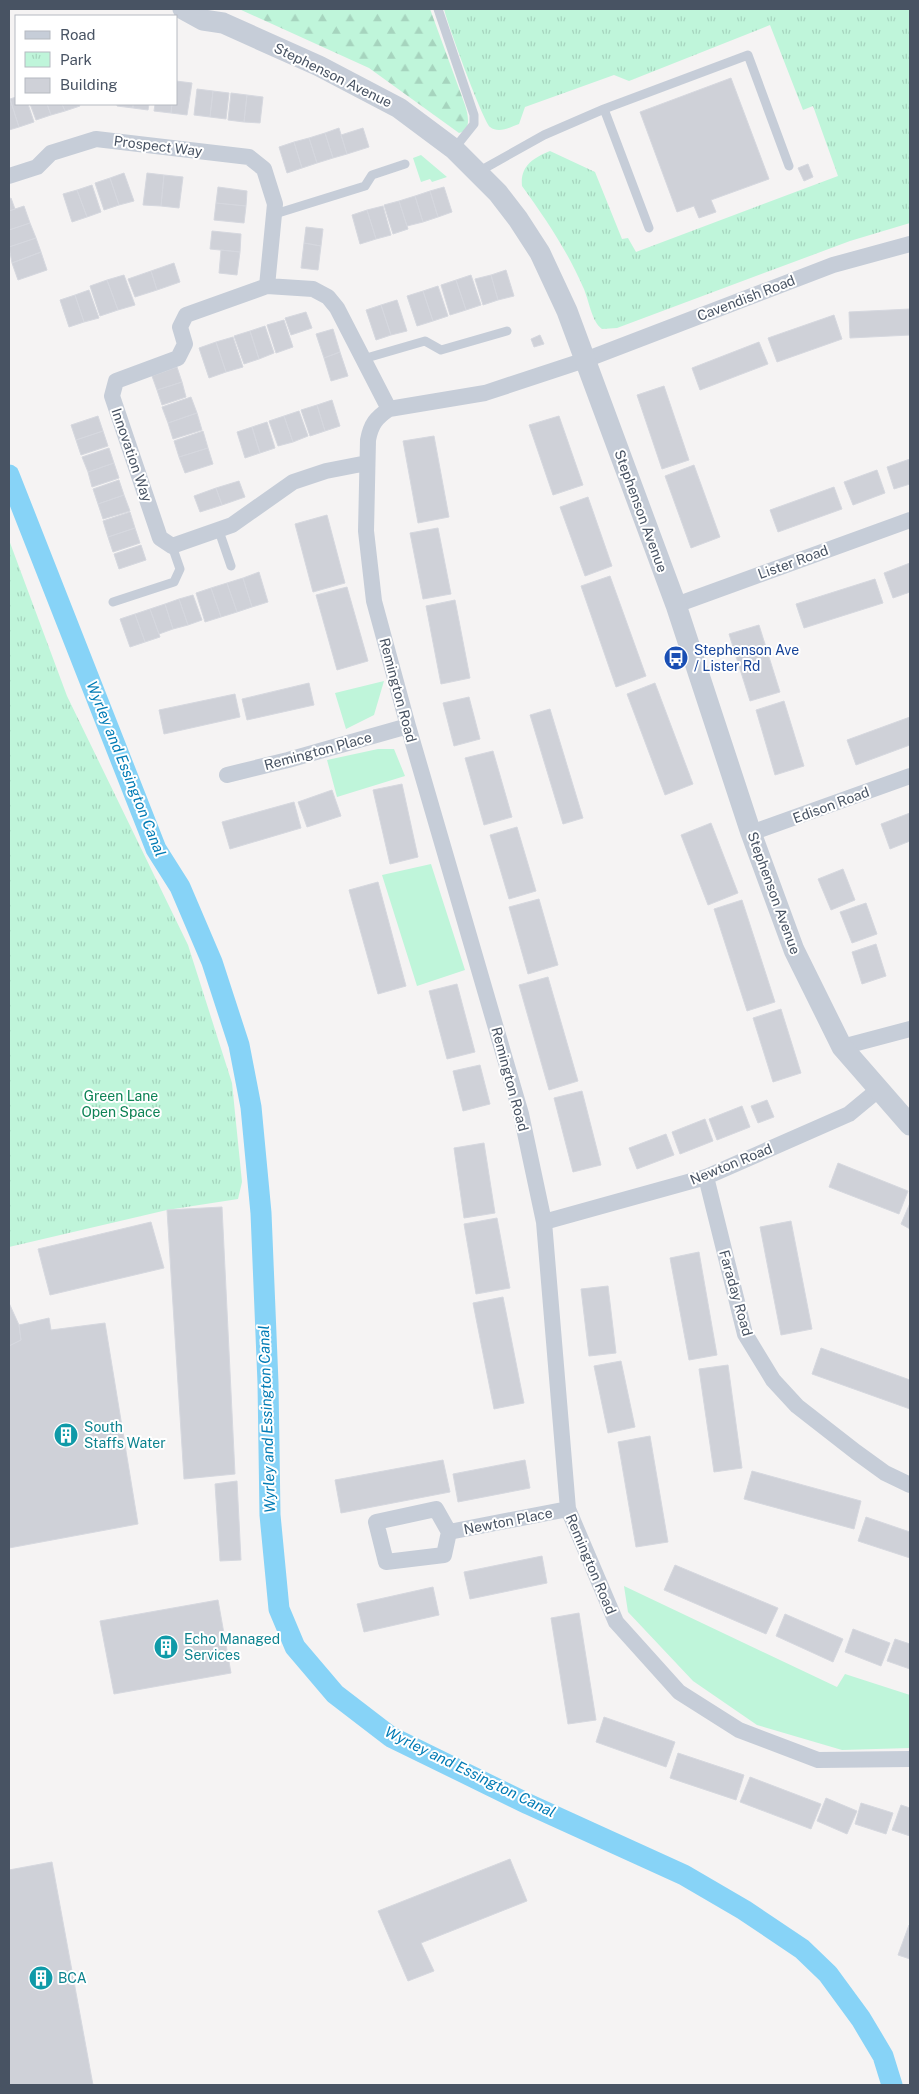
<svg xmlns="http://www.w3.org/2000/svg" width="919" height="2094" font-family="'Public Sans',sans-serif">
<style>
.grass{fill:#bff5da}
.forest{fill:url(#forest-firs)}
.park{fill:url(#park-tufts)}
.lines{fill:none;stroke-linecap:round;stroke-linejoin:round}
.canal{stroke:#87d3f7;stroke-width:21}
.building{fill:#cfd1d8;stroke:#d6d8df}
.service{stroke:#c6cdd8;stroke-width:9}
.minor{stroke:#c6cdd8;stroke-width:16}
.tertiary{stroke:#c6cdd8;stroke-width:21}
.labels{text-anchor:middle;stroke-width:4;stroke-linejoin:round;paint-order:stroke}
.street-label{font-size:14px;fill:#485363;stroke:#fff}
.transit-label{font-size:14px;fill:#164399;stroke:#fff;text-anchor:start}
.park-label{font-size:14px;fill:#0d8355;stroke:#fff}
.culture-label{font-size:14px;fill:#0d838f;stroke:#fff;text-anchor:start}
.water-label{font-size:15px;font-style:italic;fill:#017bb5;stroke:#fff}
</style>
<defs>
<pattern id="forest-firs" width="22" height="20" patternUnits="userSpaceOnUse" patternTransform="scale(1.25)"><rect width="22" height="20" fill="#bff5da"/><path d="M5 1l3.5 6h-7zM16 11l3.5 6h-7z" fill="#a6d4be"/></pattern>
<pattern id="park-tufts" width="24" height="20" patternUnits="userSpaceOnUse" patternTransform="scale(1.25)"><rect width="24" height="20" fill="#bff5da"/><path d="M3 7l-1-3M5 7V3M7 7l1-3M15 17l-1-3M17 17v-4M19 17l1-3" fill="none" stroke="#a6d4be"/></pattern>
</defs>
<rect width="100%" height="100%" fill="#f5f3f3"/>
<path class="grass" d="M421 155 447 177 432 182 430 179 421 182 413 158Z
M384 681 374 715 346 729 335 693Z
M378 749H394L405 776 337 797 327 760Z
M431 864 465 970 417 986 382 875Z
M624 1586 837 1687 845 1674 910 1695V1748L842 1750 757 1725 693 1681 628 1612Z"/>
<path class="forest" d="M239 9H430L465 105C468 115 472 130 459 133L369 68Z"/>
<path class="park" d="M444 9H910V223L850 241 617 328 602 329C591 321 589 299 583 287 567 250 545 218 522 186 520 166 533 158 550 151L595 172 622 239 628 238 636 252 838 176 813 106 803 110 770 25 629 81 614 75 525 107 519 124C510 127 499 134 490 127 483 121 447 23 444 9Z
M9 540 67 696 188 945 232 1083 242 1182 238 1199 167 1210 9 1247Z"/>
<g class="lines">
<path class="canal" d="M9 475 156 849 180 887 212 962 239 1045 251 1107 261 1213 268 1383 270 1515 279 1609 295 1647 335 1694 391 1737 528 1804 684 1875 744 1910 802 1949 828 1974 861 2019 883 2056 892 2085"/>
</g>
<path class="building" d="M731 78 769 179 711 200 716 212 699 218 694 206 677 212 640 112Z
M176 81 192 83 187 115 171 113 172 104H176Z
M197 89 213 91 210 117 194 115Z
M213 91 229 93 226 119 210 117Z
M231 93 247 95 244 122 228 120Z
M247 95 263 97 260 123 244 122Z
M16 97V104H28L34 122 19 127 10 99Z
M10 99 19 127 9 130V100Z
M30 104H47L51 115 36 120Z
M47 104H62L65 111 51 115Z
M62 104H79L80 106 65 111Z
M117 104H133V108L117 106Z
M133 104H149L148 110 133 108Z
M155 104H172L171 113 154 111Z
M339 128 347 154 333 158 325 133Z
M363 128 369 147 347 154 341 135Z
M325 133 333 158 317 163 309 138Z
M309 138 317 163 302 168 294 142Z
M294 142 302 168 287 173 279 147Z
M808 164 813 177 804 181 798 168Z
M124 173 134 201 119 205 110 178Z
M147 173 164 175 161 206 143 205Z
M164 175 183 177 179 208 161 206Z
M110 178 119 205 104 210 95 183Z
M92 185 101 212 87 217 77 190Z
M218 187 247 191 246 206 216 203Z
M444 187 452 212 438 217 430 191Z
M77 190 87 217 72 222 63 194Z
M430 191 438 217 423 222 415 196Z
M415 196 423 222 407 226 399 201Z
M11 198 15 209 9 211V199Z
M399 201 408 229 393 234 384 205Z
M216 203 246 206 244 223 214 220Z
M24 206 30 223 9 230V211Z
M383 206 391 235 376 239 367 210Z
M367 210 376 239 360 244 352 215Z
M30 223 36 238 9 247V230Z
M306 227 323 229 321 246 304 243Z
M212 231 241 234 240 252 210 249Z
M36 238 41 252 12 263 9 247Z
M304 243 321 246 318 270 301 268Z
M221 250 240 252 237 275 219 273Z
M41 252 47 270 18 280 12 263Z
M174 263 180 282 157 290 151 271Z
M506 270 514 296 498 300 491 275Z
M151 271 157 290 135 297 128 279Z
M124 275 135 305 118 310 107 280Z
M471 275 481 305 466 310 456 280Z
M491 275 498 300 483 305 475 279Z
M107 280 118 310 100 316 90 286Z
M456 280 466 310 450 315 441 285Z
M438 286 448 316 433 321 423 291Z
M89 290 99 318 84 322 75 295Z
M423 291 433 321 417 326 407 296Z
M75 295 84 322 69 327 60 300Z
M397 300 407 331 391 335 381 305Z
M381 305 391 335 376 340 366 310Z
M910 309V335L850 338 849 312Z
M306 312 312 328 291 335 285 318Z
M834 315 842 339 777 362 768 338Z
M284 320 293 347 276 353 267 325Z
M265 326 274 353 259 359 250 331Z
M333 329 340 352 324 358 316 334Z
M250 331 259 359 244 364 234 336Z
M540 335 544 344 534 347 531 339Z
M233 337 243 367 226 372 216 342Z
M216 342 226 372 209 378 199 348Z
M759 342 768 364 700 390 692 368Z
M340 352 348 376 331 381 324 358Z
M177 367 182 382 157 390 152 376Z
M182 382 186 397 162 405 157 390Z
M664 386 689 460 662 469 637 395Z
M191 397 197 413 168 423 162 407Z
M332 400 340 426 325 431 317 405Z
M317 405 325 431 310 436 301 410Z
M299 411 308 436 293 442 284 416Z
M197 413 202 430 173 439 168 423Z
M98 416 103 431 76 440 71 425Z
M284 416 293 442 278 446 269 421Z
M559 416 583 485 553 495 529 425Z
M267 422 275 448 260 453 252 427Z
M252 427 260 453 245 458 237 432Z
M103 431 108 446 81 455 76 440Z
M203 431 208 448 179 457 174 441Z
M434 436 449 517 418 523 403 441Z
M109 448 114 463 88 472 82 457Z
M208 448 213 464 185 473 179 457Z
M910 459V484L894 489 887 467Z
M114 463 119 478 92 487 88 472Z
M694 465 720 537 691 548 665 476Z
M877 470 885 493 853 505 844 482Z
M119 480 124 495 98 504 93 489Z
M239 481 245 497 222 505 216 488Z
M834 487 842 509 778 532 770 510Z
M216 488 222 505 200 512 194 496Z
M124 495 130 511 103 519 98 504Z
M588 497 612 566 585 576 560 507Z
M130 512 135 528 108 537 103 521Z
M327 515 345 583 313 592 295 524Z
M135 528 140 543 113 552 108 537Z
M438 528 451 594 423 599 410 533Z
M141 545 146 560 119 569 114 554Z
M910 563V592L893 598 884 573Z
M259 572 268 602 252 607 243 578Z
M610 576 646 676 616 687 581 586Z
M243 578 252 607 237 612 227 583Z
M875 579 883 603 804 628 796 604Z
M227 583 237 612 221 617 211 588Z
M347 587 368 661 337 670 316 595Z
M211 588 221 617 205 622 196 593Z
M193 595 202 620 188 625 179 599Z
M179 599 188 625 173 629 165 604Z
M455 600 470 678 441 684 426 606Z
M165 604 173 629 159 634 150 609Z
M150 609 160 637 145 642 135 614Z
M135 614 145 642 130 647 120 619Z
M759 625 780 692 750 701 729 634Z
M309 683 314 705 247 720 242 699Z
M655 683 693 784 665 795 627 694Z
M235 694 240 717 164 734 159 710Z
M469 697 480 739 454 746 443 703Z
M784 701 804 766 775 775 756 710Z
M550 709 583 818 563 824 530 715Z
M910 717V745L856 765 847 740Z
M493 751 512 817 484 825 465 758Z
M402 784 418 857 390 864 373 790Z
M332 790 341 816 307 827 298 802Z
M294 802 301 828 230 849 222 822Z
M910 813V841L890 849 881 824Z
M711 823 738 893 708 905 681 835Z
M517 827 536 891 509 899 490 835Z
M843 869 855 900 831 910 818 879Z
M378 882 406 986 378 994 349 890Z
M539 899 558 965 528 974 509 907Z
M742 900 775 1002 747 1011 714 909Z
M866 903 877 934 852 943 840 912Z
M876 944 886 976 862 984 852 952Z
M548 977 578 1081 549 1090 519 985Z
M457 984 475 1052 447 1059 429 991Z
M781 1009 801 1073 773 1082 753 1018Z
M480 1065 490 1104 463 1111 453 1071Z
M582 1091 601 1165 573 1172 554 1098Z
M767 1100 774 1117 758 1123 751 1106Z
M742 1106 750 1127 717 1140 709 1119Z
M705 1119 713 1141 680 1154 672 1132Z
M666 1134 674 1155 637 1169 629 1148Z
M484 1143 495 1213 464 1218 454 1148Z
M838 1163 908 1191 899 1214 829 1187Z
M910 1203V1229L901 1224Z
M222 1207 235 1474 184 1479 167 1210Z
M497 1218 510 1288 476 1294 464 1224Z
M791 1221 812 1329 781 1335 760 1227Z
M151 1222 164 1268 50 1295 38 1249Z
M699 1252 717 1355 689 1360 670 1258Z
M608 1286 616 1353 589 1356 581 1289Z
M503 1297 524 1403 494 1409 473 1303Z
M9 1303 19 1325 21 1340 9 1346Z
M49 1318 51 1330 105 1323 138 1524 9 1548V1558V1346L21 1340 19 1325Z
M821 1348 910 1380V1409L812 1374Z
M621 1361 635 1427 608 1433 594 1366Z
M728 1365 742 1468 714 1472 699 1369Z
M650 1436 668 1542 636 1547 618 1442Z
M443 1460 450 1492 341 1513 335 1480Z
M525 1460 530 1488 458 1502 453 1474Z
M752 1471 861 1501 854 1529 744 1499Z
M237 1481 241 1560 220 1561 215 1484Z
M866 1517 910 1532V1558L858 1541Z
M542 1556 547 1583 470 1599 464 1572Z
M675 1565 778 1608 766 1634 664 1590Z
M433 1587 439 1615 364 1632 357 1604Z
M218 1600 231 1673 114 1694 100 1621Z
M579 1613 596 1720 568 1724 551 1618Z
M785 1614 843 1639 833 1662 776 1636Z
M853 1629 890 1643 881 1666 845 1652Z
M895 1639 910 1644V1669L887 1661Z
M604 1717 675 1742 666 1767 596 1742Z
M678 1753 744 1775 736 1800 670 1778Z
M750 1777 821 1804 811 1829 740 1802Z
M826 1798 857 1811 847 1834 817 1821Z
M861 1803 893 1813 886 1834 855 1824Z
M901 1805 910 1808V1836L892 1830Z
M510 1859 527 1901 421 1943 434 1971 408 1981 378 1911Z
M52 1862 93 2085H9V1870Z
M909 1925H910V1959L898 1955Z"/>
<g class="lines">
<path class="service" d="M438 9 474 115V124L454 149
M604 109 748 55 789 166
M478 172 544 135 604 109 649 228
M275 214 365 186 372 175 405 164
M363 359 425 341 441 350 507 331
M219 531 231 566
M113 602 174 582 180 569 172 546"/>
<path class="minor" d="M9 176 37 167 51 153 96 139 249 157 264 169 275 204 267 286
M910 244 833 265 585 360 485 393 389 409C376 418 371 424 368 440L366 531 374 601 408 726 521 1114 544 1222 568 1509 616 1622 679 1692 739 1730 818 1760 910 1759
M367 463 326 471 293 482 232 525 172 546 160 538 112 396 116 381 178 358 185 344 180 327 186 315 267 286 313 289 328 297 337 308 389 409
M676 605 910 520
M227 775 288 760 408 726
M751 833 910 776
M842 1047 910 1029
M706 1177 745 1334 773 1380 797 1406 856 1452 885 1473 910 1485
M544 1222 706 1177 849 1114 878 1090
M449 1532 436 1509 376 1522 386 1562 444 1555 449 1532 568 1509"/>
<path class="tertiary" d="M183 9 203 20 223 23 319 66 399 108 454 149 498 193 518 219 540 253 567 311 676 605 751 833 794 950 842 1047 910 1125"/>
</g>
<defs>
<symbol id="bus-disc" viewBox="-11 -11 22 22"><circle r="9.5" fill="#1a4fb4" stroke="#fff"/><path d="M-5-6H5V4H4V6H2V4H-2V6H-4V4H-5ZM-3.5-4V0h7V-4ZM-3.5 1.2v1.5H-2V1.2ZM2 1.2v1.5H3.5V1.2Z" fill="#fff"/></symbol>
<symbol id="building-disc" viewBox="-11 -11 22 22"><circle r="9.5" fill="#0f9aa8" stroke="#fff"/><path d="M-4-6H4V6H1V3H-1V6H-4ZM-2.5-4.3h1.7v1.8h-1.7ZM.8-4.3h1.7v1.8H.8ZM-2.5-1h1.7V.8h-1.7ZM.8-1h1.7V.8H.8Z" fill="#fff"/></symbol>
</defs>
<g fill-rule="evenodd">
<use href="#bus-disc" x="662" y="644" width="28" height="28"/>
<use href="#building-disc" x="52" y="1421" width="28" height="28"/>
<use href="#building-disc" x="152" y="1633" width="28" height="28"/>
<use href="#building-disc" x="27" y="1964" width="28" height="28"/>
</g>
<g class="labels">
<g class="street-label">
<text transform="translate(333 75) rotate(26)" y="5">Stephenson Avenue</text>
<text transform="translate(158 146) rotate(7)" y="5">Prospect Way</text>
<text transform="translate(746 298) rotate(-21)" y="5">Cavendish Road</text>
<text transform="translate(132 455) rotate(71)" y="5">Innovation Way</text>
<text transform="translate(641 511) rotate(70)" y="5">Stephenson Avenue</text>
<text transform="translate(793 562) rotate(-20)" y="5">Lister Road</text>
<text transform="translate(398 690) rotate(75)" y="5">Remington Road</text>
<text transform="translate(318 751) rotate(-15)" y="5">Remington Place</text>
<text transform="translate(831 805) rotate(-20)" y="5">Edison Road</text>
<text transform="translate(774 893) rotate(70)" y="5">Stephenson Avenue</text>
<text transform="translate(510 1079) rotate(75)" y="5">Remington Road</text>
<text transform="translate(731 1164) rotate(-22)" y="5">Newton Road</text>
<text transform="translate(736 1293) rotate(74)" y="5">Faraday Road</text>
<text transform="translate(508 1521) rotate(-11)" y="5">Newton Place</text>
<text transform="translate(591 1564) rotate(67)" y="5">Remington Road</text>
</g>
<g class="transit-label">
<text x="694" y="655">Stephenson Ave<tspan x="694" dy="16">/ Lister Rd</tspan></text>
</g>
<g class="park-label">
<text x="121" y="1101">Green Lane<tspan x="121" dy="16">Open Space</tspan></text>
</g>
<g class="culture-label">
<text x="84" y="1432">South<tspan x="84" dy="16">Staffs Water</tspan></text>
<text x="184" y="1644">Echo Managed<tspan x="184" dy="16">Services</tspan></text>
<text x="58" y="1983">BCA</text>
</g>
<g class="water-label">
<text transform="translate(126 769) rotate(68)" y="5">Wyrley and Essington Canal</text>
<text transform="translate(267 1419) rotate(-92)" y="5">Wyrley and Essington Canal</text>
<text transform="translate(470 1772) rotate(26)" y="5">Wyrley and Essington Canal</text>
</g>
</g>
<rect width="919" height="2094" fill="none" stroke="#485363" stroke-width="20"/>
<rect x="15" y="15" width="162" height="90" fill="#ffffff" stroke="#b6bac1"/>
<rect x="25" y="31" width="25" height="8" fill="#c6cdd8" stroke="#b6bac1"/>
<text x="60" y="40" font-size="15" fill="#485363">Road</text>
<rect x="25" y="52" width="25" height="15" fill="url(#park-tufts)" stroke="#b6bac1"/>
<text x="60" y="65" font-size="15" fill="#485363">Park</text>
<rect x="25" y="78" width="25" height="15" fill="#cfd1d8" stroke="#b6bac1"/>
<text x="60" y="90" font-size="15" fill="#485363">Building</text>
</svg>
